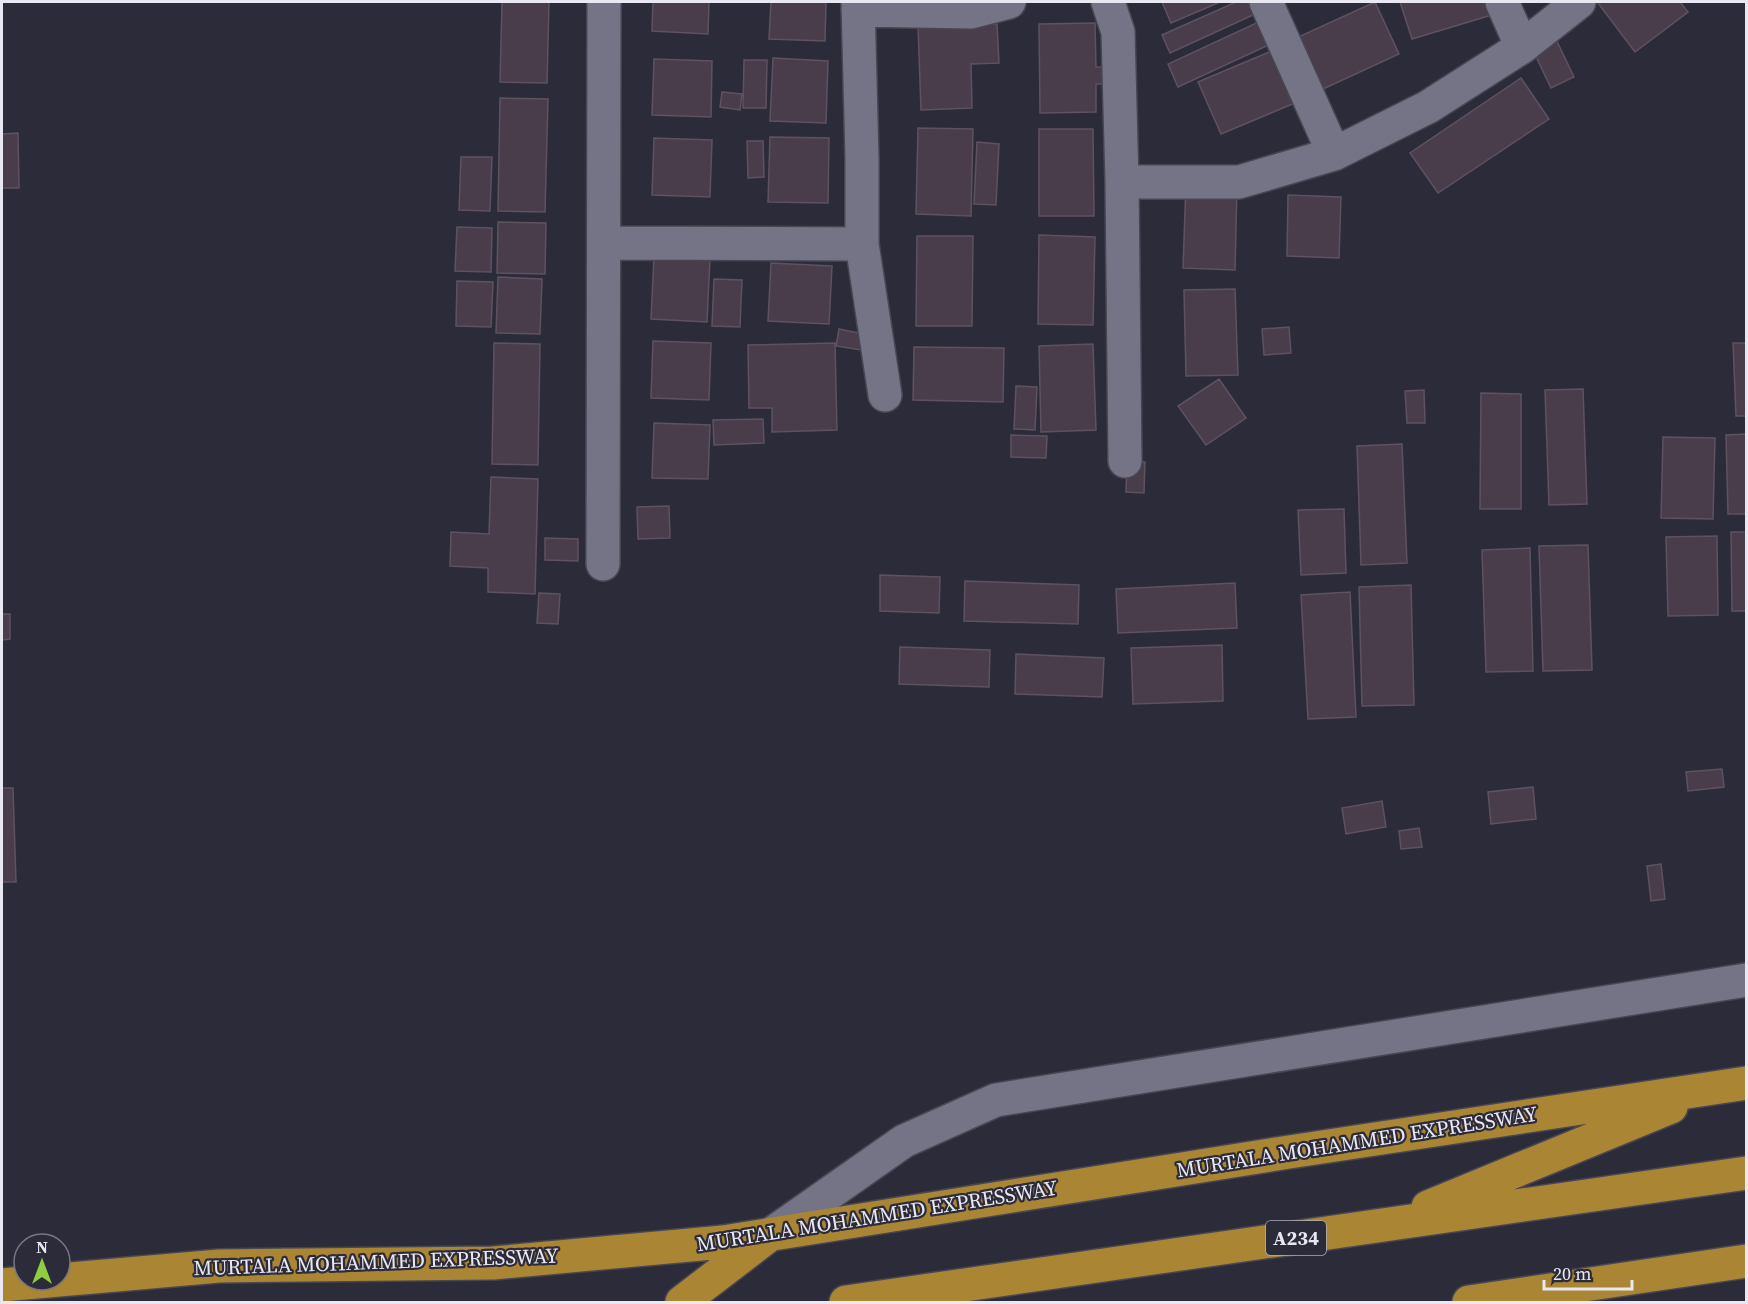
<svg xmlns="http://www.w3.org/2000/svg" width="1748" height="1304" font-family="'Source Serif 4',serif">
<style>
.building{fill:#493d4c;stroke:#5e5261;stroke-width:1.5}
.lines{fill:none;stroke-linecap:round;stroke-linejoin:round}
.minor-casing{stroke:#484653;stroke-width:36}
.highway-casing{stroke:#484653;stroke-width:36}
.minor{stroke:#757486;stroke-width:33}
.highway{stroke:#a98534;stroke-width:33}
.labels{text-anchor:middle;stroke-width:4.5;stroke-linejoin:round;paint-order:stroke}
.shield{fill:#2c2b3a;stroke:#b0afbb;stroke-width:1.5}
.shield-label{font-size:20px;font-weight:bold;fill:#e9e8f2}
.street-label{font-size:21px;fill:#e9e8f2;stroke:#2c2b3a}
</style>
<rect width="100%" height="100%" fill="#2c2b3a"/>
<path class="building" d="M502 2H549L547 83 500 82Z
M653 2H709L708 34 652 31Z
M771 2H826L825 41 769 39Z
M1162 2H1220L1171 23Z
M1236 2H1263L1266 9 1170 53 1162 35Z
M1375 2 1399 54 1321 90 1296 38Z
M1400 2H1491L1495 14 1412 39Z
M1600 2H1680L1688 12 1635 52 1598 3Z
M1265 19 1275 42 1178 87 1168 64Z
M1095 23 1096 67H1114L1115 84H1096V112L1040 113 1039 24Z
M997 24 999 63 971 64 972 108 921 110 918 26Z
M1553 33 1574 77 1551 88 1530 44Z
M1279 48 1302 100 1221 134 1198 82Z
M773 58 828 61 826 123 770 121Z
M654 59 712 61 711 117 652 115Z
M744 60H767L766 108H743Z
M1521 78 1549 119 1438 193 1410 153Z
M722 92 742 94 740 110 720 107Z
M500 98 548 99 545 212 498 211Z
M918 128 973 129 971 216 916 214Z
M1039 129H1093L1094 216H1039Z
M18 133 19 188H2V134Z
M770 137 829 138 828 203 768 202Z
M654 138 712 140 710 197 652 195Z
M747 141H763L764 177 748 178Z
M977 142 999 144 996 205 974 204Z
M461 157H492L490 211 459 210Z
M1186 183 1237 185 1235 270 1183 268Z
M1288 195 1341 197 1339 258 1287 256Z
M498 222 546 223 545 274 497 273Z
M457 227 492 228 491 272 455 271Z
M1039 235 1095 237 1093 325 1038 324Z
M917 236H973L972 326H916Z
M654 256 710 259 707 322 651 319Z
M771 263 832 266 829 324 768 321Z
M498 277 542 279 540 334 496 333Z
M714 279 742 280 740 327 712 326Z
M457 281 493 282 491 327 456 326Z
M1235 289 1238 375 1186 376 1184 290Z
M1289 327 1291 353 1264 355 1262 329Z
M839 329 864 334 861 350 836 346Z
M653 341 711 343 709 400 651 398Z
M494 343 540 344 538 465 492 464Z
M835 343 837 430 772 432V408H749L748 345Z
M1733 343H1746V416H1736Z
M1093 344 1096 430 1041 432 1039 346Z
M914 347 1004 348 1003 402 913 400Z
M1219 379 1246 418 1206 445 1178 406Z
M1016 386 1037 387 1035 430 1014 429Z
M1583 389 1587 504 1549 505 1545 390Z
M1424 390 1425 423H1407L1405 391Z
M1481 393 1521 394V509H1480Z
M763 419 764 443 714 445 713 420Z
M654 423 710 425 708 479 652 478Z
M1746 434V514H1728L1726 435Z
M1011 435 1047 436 1046 458 1011 457Z
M1663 437 1715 438 1713 519 1661 518Z
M1402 444 1407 563 1361 565 1357 446Z
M1127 461 1145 462 1144 493 1126 492Z
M491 477 538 479 535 594 488 592V568L450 566 451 532 489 534Z
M669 506 670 538 638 539 637 507Z
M1344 509 1346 573 1301 575 1298 510Z
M1731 532H1746V611H1732Z
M1717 536 1718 615 1668 616 1666 537Z
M545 538 578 539V561L545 560Z
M1588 545 1592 670 1543 671 1539 546Z
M1530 548 1533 671 1486 672 1482 550Z
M880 575 940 577 939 613 880 611Z
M965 581 1079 585 1078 624 964 621Z
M1235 583 1237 628 1118 633 1116 589Z
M1411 585 1414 705 1362 706 1359 587Z
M1350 592 1356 717 1308 719 1301 595Z
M539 593 560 594 558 624 537 623Z
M2 614H10V639L2 640Z
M1222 645 1223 701 1133 704 1131 648Z
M900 647 990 650 989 687 899 684Z
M1016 654 1104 658 1102 697 1015 694Z
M1722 769 1724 787 1688 791 1686 772Z
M1533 787 1536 819 1491 824 1488 792Z
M2 788H13L16 882H2Z
M1382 801 1386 827 1346 834 1342 808Z
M1419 828 1422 847 1401 849 1399 831Z
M1661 864 1665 899 1651 901 1647 866Z"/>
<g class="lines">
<defs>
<path id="minor" d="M1108 2 1118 32 1122 182 1125 461
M1266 2 1334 154
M1502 2 1522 47
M858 10 971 12 1009 2
M1122 182H1239L1334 154 1428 107 1522 47 1579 2
M604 243 862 244V159L858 2
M862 244 885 395
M603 564 604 2
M770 1235 904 1141 996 1100 1746 980"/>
<path id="highway" d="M1428 1207 1671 1107
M2 1285 219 1266 493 1263 723 1242 1289 1152 1746 1083
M682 1302 767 1237
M846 1302 1746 1173
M1469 1302 1746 1261"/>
</defs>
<use href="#minor" class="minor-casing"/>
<use href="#highway" class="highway-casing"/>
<use href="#minor" class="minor"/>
<use href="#highway" class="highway"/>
</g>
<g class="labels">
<rect class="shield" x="1266" y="1221" width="60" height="34" rx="4.5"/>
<g class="shield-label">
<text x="1296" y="1245">A234</text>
</g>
<g class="street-label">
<text transform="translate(1357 1142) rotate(-9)" y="7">MURTALA MOHAMMED EXPRESSWAY</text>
<text transform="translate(877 1216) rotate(-9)" y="7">MURTALA MOHAMMED EXPRESSWAY</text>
<text transform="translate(376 1262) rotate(-2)" y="7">MURTALA MOHAMMED EXPRESSWAY</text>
</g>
</g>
<rect width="1748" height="1304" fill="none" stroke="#e9e8f2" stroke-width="6"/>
<g transform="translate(42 1262)"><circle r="28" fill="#2c2b3a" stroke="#787784" stroke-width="1.5"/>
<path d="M0-4.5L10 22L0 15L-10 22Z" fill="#8ecd42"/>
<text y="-9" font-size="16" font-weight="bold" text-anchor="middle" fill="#e9e8f2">N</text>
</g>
<path d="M1544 1280v9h88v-9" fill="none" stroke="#e9e8f2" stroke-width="3"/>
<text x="1553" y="1280" font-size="18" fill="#e9e8f2" stroke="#2c2b3a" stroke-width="4.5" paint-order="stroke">20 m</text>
</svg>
